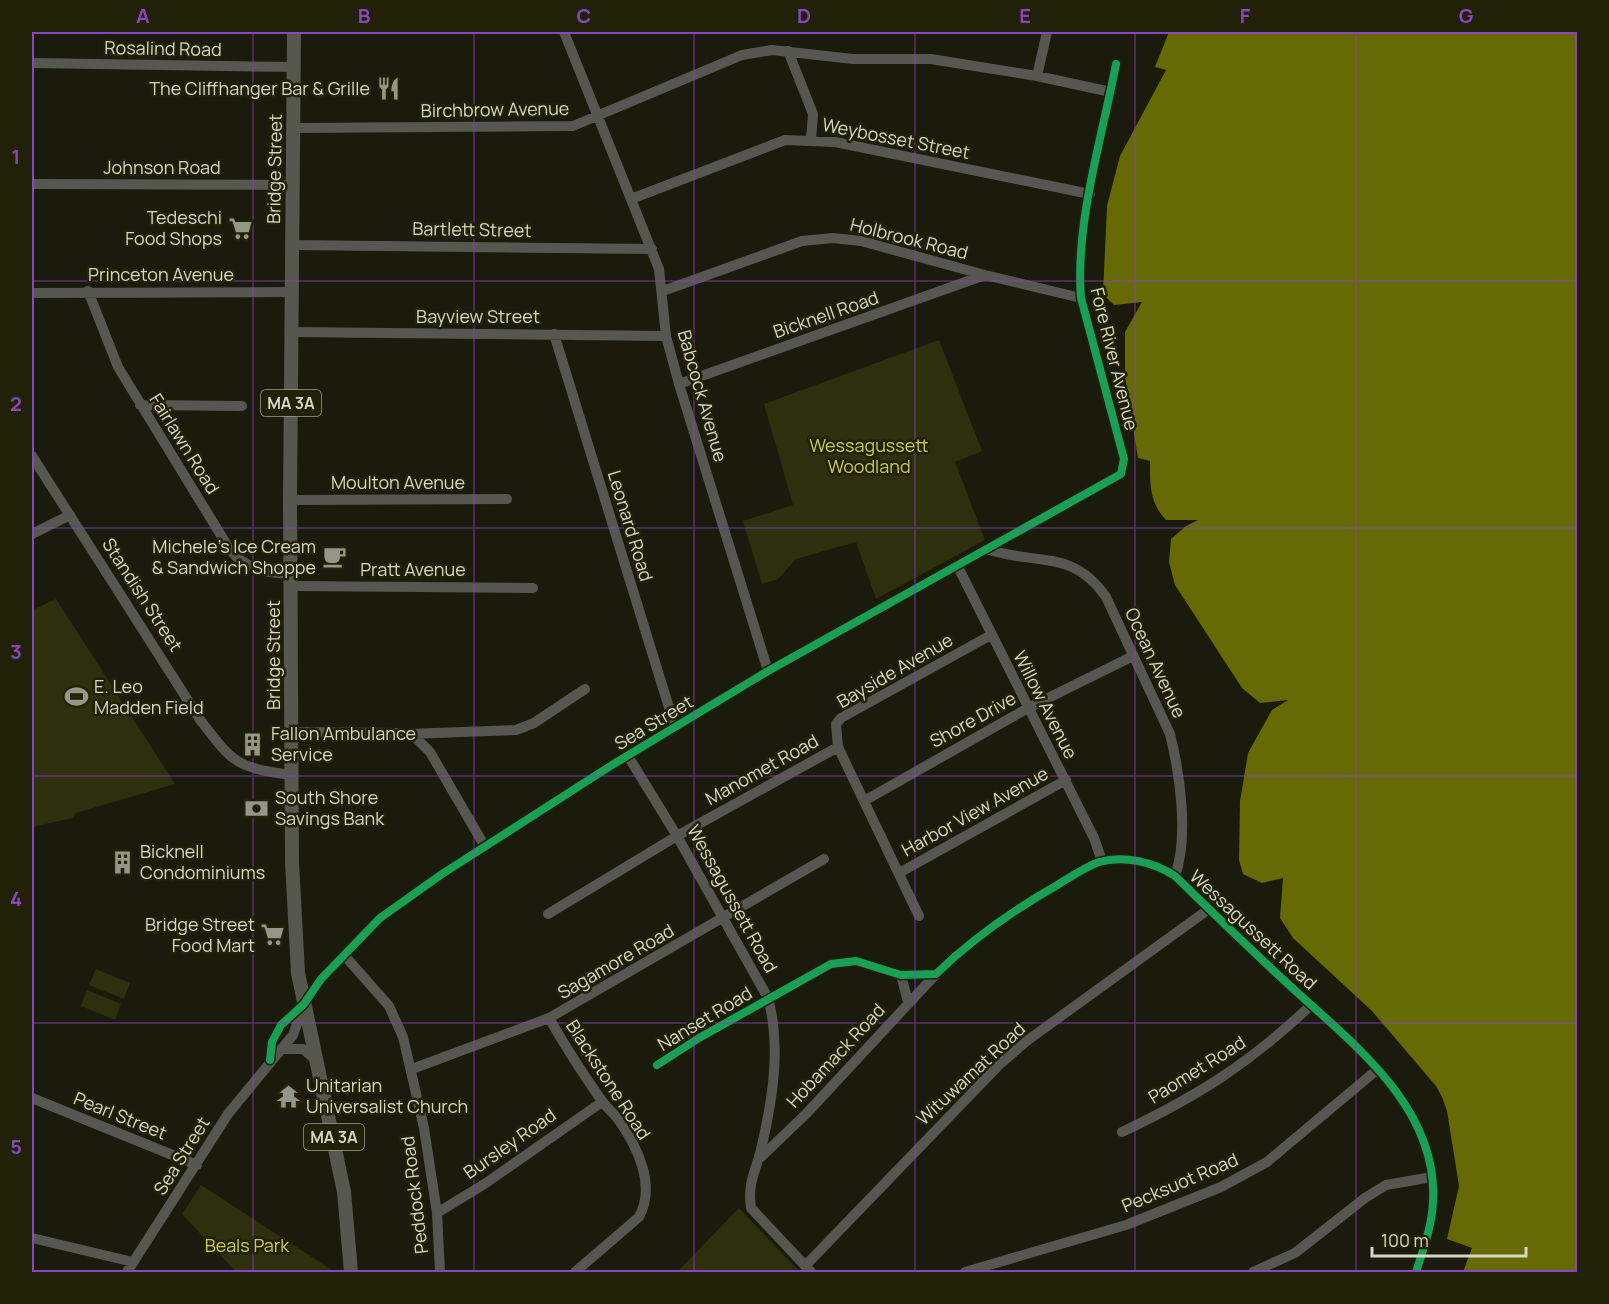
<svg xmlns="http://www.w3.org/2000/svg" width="1609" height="1304" font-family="Manrope,sans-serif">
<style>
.green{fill:#2d2f0d}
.water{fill:#666a04}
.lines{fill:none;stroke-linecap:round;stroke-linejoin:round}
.minor{stroke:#565751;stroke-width:10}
.major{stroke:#56574d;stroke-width:14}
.cycleway-casing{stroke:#202106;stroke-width:11}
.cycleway{stroke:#1a9f57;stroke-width:8}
.grid{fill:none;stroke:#8946c0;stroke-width:1.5;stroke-opacity:0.55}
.labels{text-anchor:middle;stroke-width:5;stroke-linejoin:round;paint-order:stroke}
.shield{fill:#202106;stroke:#9fa18d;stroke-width:1.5}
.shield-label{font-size:16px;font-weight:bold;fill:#d6d8c7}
.street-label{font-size:18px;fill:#d6d8c7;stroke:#202106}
.poi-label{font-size:18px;fill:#d6d8c7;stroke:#202106;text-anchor:start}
.park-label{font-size:18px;fill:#c6ce52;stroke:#202106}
.neatline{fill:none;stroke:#8946c0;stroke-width:2}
.grid-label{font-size:20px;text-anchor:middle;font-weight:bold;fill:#8946c0}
</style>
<rect width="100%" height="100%" fill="#1a1b0c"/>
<path class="green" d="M939 340 982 451 955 462 985 540 876 599 856 542 796 559 778 579 762 584 743 521 793 505 764 404Z
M56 599 175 784 76 813 72 818 32 827V610Z
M96 969 130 983 124 999 89 985Z
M87 990 121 1004 115 1020 81 1006Z
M201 1185 335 1272H236L182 1214Z
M739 1208 800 1272H677Z"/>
<path class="water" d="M1169 32H1577V1272H1463L1472 1248 1447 1239 1459 1186 1447 1111 1442 1097 1436 1086 1372 1011 1293 938 1280 918 1283 878 1262 883 1243 874 1239 860 1240 801 1248 753 1272 710 1288 700 1260 703 1242 688 1175 585 1169 562 1171 539 1186 526 1198 520H1166C1149 502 1150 484 1150 461L1138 458 1125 378V332L1142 302 1114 305 1103 294 1107 206 1120 156 1166 70 1155 67Z"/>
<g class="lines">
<path class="minor" d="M564 32 659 269 666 336 679 384 768 671
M788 51 813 114 811 140
M32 63 294 67
M1037 76 1047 32
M294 128 573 126 742 55 772 50 853 59H931L1037 76 1111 92
M32 184 293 185
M631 199 785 140 835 142 1090 194
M292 245 652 249
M88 291 118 367 230 550C246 569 266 573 290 574
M663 291 802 241 833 238 861 241 985 275 1081 298
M32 293 291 292
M291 332 666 336
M554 334 675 727
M679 384 985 275
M140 405 242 406
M32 456 201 721C234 764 236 767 291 775
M290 500 507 499
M32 534 70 515
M987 549C1036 566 1072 548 1106 597L1170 734C1180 774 1189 837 1175 876
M957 565 1094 838 1102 861
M292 586 533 588
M291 732 399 733 415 737 430 752 484 845
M408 734 516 730 534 723 585 689
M628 756 677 836 768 998C781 1045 773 1098 762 1145 757 1170 747 1181 751 1208L811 1272
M864 801 1028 708 1133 656
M899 873 1066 780
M548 914 677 836 838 747
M919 916 838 747 836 724 841 718 991 635
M344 955 389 1006 403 1037 424 1128 437 1213 440 1272
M901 975 908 1002
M549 1018C565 1046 583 1074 602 1101 607 1108 615 1114 620 1122 638 1148 656 1186 639 1217L575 1272
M283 1049H303L317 1061
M270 1060 272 1042 281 1025 304 1004 321 979 380 918 442 874 612 765 768 671 1121 474 1124 459 1081 298C1075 223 1102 138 1116 64
M657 1065 699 1038 831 964 856 961 901 975 936 974C972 939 1015 909 1059 884 1072 876 1085 867 1099 862 1124 855 1154 862 1175 876 1219 919 1264 963 1310 1004 1368 1056 1438 1116 1433 1202 1432 1226 1423 1250 1416 1272
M412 1069 549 1018 824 859
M32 1098 197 1165
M1122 1132C1198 1096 1250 1063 1311 1005
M760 1158 806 1114 936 974
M437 1213 486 1183 602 1102
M32 1238 133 1262
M805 1266 1000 1064 1028 1040 1209 909
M127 1272 228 1114 293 1035 303 1007
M965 1272 1126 1225 1221 1187 1267 1162 1378 1069
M1253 1272 1295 1253 1365 1198 1386 1185 1432 1177"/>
<path class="major" d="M294 32 290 500 292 862 298 973 344 1192 351 1272"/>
<defs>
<path id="cycleway" d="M270 1060 272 1042 281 1025 304 1004 321 979 380 918 442 874 612 765 768 671 1121 474 1124 459 1081 298C1075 223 1102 138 1116 64
M657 1065 699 1038 831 964 856 961 901 975 936 974C972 939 1015 909 1059 884 1072 876 1085 867 1099 862 1124 855 1154 862 1175 876 1219 919 1264 963 1310 1004 1368 1056 1438 1116 1433 1202 1432 1226 1423 1250 1416 1272"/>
</defs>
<use href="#cycleway" class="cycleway-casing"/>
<use href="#cycleway" class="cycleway"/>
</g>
<path class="grid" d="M253 32V1272M474 32V1272M694 32V1272M915 32V1272M1135 32V1272M1356 32V1272M32 281H1578M32 528H1578M32 776H1578M32 1023H1578"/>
<defs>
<symbol id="restaurant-bare" viewBox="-9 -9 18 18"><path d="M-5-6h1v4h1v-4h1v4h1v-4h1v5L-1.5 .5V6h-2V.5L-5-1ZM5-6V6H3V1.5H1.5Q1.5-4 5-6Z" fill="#949686" stroke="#202106" stroke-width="2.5" paint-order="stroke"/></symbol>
<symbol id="supermarket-bare" viewBox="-9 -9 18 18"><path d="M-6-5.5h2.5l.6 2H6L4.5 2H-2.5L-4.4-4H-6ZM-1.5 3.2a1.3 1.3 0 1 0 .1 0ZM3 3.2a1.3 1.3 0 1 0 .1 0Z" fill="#949686" stroke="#202106" stroke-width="2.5" paint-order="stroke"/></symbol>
<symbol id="cafe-bare" viewBox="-9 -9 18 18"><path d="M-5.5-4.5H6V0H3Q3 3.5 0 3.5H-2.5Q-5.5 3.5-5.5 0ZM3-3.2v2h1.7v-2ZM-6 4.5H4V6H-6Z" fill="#949686" stroke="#202106" stroke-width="2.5" paint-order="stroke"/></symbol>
<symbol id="stadium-bare" viewBox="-9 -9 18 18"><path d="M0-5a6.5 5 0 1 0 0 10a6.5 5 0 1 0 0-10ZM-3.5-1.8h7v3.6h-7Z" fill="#949686" stroke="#202106" stroke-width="2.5" paint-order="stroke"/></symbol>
<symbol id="building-bare" viewBox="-9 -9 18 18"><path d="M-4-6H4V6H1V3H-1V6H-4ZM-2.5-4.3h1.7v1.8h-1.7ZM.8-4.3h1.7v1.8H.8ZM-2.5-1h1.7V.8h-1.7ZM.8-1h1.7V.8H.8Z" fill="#949686" stroke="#202106" stroke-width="2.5" paint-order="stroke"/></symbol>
<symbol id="bank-bare" viewBox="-9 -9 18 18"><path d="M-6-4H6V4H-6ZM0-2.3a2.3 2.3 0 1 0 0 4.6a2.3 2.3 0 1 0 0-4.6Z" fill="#949686" stroke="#202106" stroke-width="2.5" paint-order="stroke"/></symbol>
<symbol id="temple-bare" viewBox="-9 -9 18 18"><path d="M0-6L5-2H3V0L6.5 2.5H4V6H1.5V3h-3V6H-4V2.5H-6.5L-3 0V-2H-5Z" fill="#949686" stroke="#202106" stroke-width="2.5" paint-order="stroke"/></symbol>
</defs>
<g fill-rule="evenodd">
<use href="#restaurant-bare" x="372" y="72" width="33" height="33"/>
<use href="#supermarket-bare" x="224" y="212" width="33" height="33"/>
<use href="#cafe-bare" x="318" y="540" width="33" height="33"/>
<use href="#stadium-bare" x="60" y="680" width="33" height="33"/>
<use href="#building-bare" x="236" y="728" width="33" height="33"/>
<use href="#bank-bare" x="240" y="792" width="33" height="33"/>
<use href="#building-bare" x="106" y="846" width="33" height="33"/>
<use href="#supermarket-bare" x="256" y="918" width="33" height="33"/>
<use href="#temple-bare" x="272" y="1080" width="33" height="33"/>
</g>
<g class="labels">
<g class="shield">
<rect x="261" y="390" width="60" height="26" rx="4.5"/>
<rect x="304" y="1124" width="60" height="26" rx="4.5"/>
</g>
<g class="shield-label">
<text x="291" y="409">MA 3A</text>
<text x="334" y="1143">MA 3A</text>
</g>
<g class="street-label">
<text transform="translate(163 49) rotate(1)" y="6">Rosalind Road</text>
<text transform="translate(495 110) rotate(-1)" y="6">Birchbrow Avenue</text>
<text transform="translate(896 139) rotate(11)" y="6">Weybosset Street</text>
<text x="162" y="174">Johnson Road</text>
<text transform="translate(275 169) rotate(-89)" y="6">Bridge Street</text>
<text transform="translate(472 230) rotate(1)" y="6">Bartlett Street</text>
<text transform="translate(909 239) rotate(14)" y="6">Holbrook Road</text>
<text x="161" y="281">Princeton Avenue</text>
<text transform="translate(826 315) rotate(-19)" y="6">Bicknell Road</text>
<text x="478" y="323">Bayview Street</text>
<text transform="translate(1114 359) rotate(76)" y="6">Fore River Avenue</text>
<text transform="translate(702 396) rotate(74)" y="6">Babcock Avenue</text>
<text transform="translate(184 444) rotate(58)" y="6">Fairlawn Road</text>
<text x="398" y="489">Moulton Avenue</text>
<text transform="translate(630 526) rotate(73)" y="6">Leonard Road</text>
<text x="413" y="576">Pratt Avenue</text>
<text transform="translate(142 595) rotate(57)" y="6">Standish Street</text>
<text transform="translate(274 655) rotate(-90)" y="6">Bridge Street</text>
<text transform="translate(1155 663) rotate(65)" y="6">Ocean Avenue</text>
<text transform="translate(895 671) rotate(-30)" y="6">Bayside Avenue</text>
<text transform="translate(1045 705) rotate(63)" y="6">Willow Avenue</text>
<text transform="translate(973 720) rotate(-29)" y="6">Shore Drive</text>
<text transform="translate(654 723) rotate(-31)" y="6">Sea Street</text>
<text transform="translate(762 770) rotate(-29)" y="6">Manomet Road</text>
<text transform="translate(975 812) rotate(-29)" y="6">Harbor View Avenue</text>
<text transform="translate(732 899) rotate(61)" y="6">Wessagussett Road</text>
<text transform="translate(1253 930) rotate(43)" y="6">Wessagussett Road</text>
<text transform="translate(616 962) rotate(-30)" y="6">Sagamore Road</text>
<text transform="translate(705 1019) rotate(-31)" y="6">Nanset Road</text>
<text transform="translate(836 1056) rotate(-47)" y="6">Hobamack Road</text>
<text transform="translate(1197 1070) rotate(-32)" y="6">Paomet Road</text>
<text transform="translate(971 1074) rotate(-43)" y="6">Wituwamat Road</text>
<text transform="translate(608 1080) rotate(57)" y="6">Blackstone Road</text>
<text transform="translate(120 1116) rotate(22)" y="6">Pearl Street</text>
<text transform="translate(510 1144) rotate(-35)" y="6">Bursley Road</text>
<text transform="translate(182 1156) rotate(-58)" y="6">Sea Street</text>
<text transform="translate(1180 1183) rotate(-23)" y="6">Pecksuot Road</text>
<text transform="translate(415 1195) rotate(-97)" y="6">Peddock Road</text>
</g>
<g class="poi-label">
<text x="370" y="95" text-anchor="end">The Cliffhanger Bar &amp; Grille</text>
<text x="222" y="224" text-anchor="end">Tedeschi<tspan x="222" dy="21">Food Shops</tspan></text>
<text x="316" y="553" text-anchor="end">Michele's Ice Cream<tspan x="316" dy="21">&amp; Sandwich Shoppe</tspan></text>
<text x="94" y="693">E. Leo<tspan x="94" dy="21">Madden Field</tspan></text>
<text x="271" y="740">Fallon Ambulance<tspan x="271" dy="21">Service</tspan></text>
<text x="275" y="804">South Shore<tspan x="275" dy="21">Savings Bank</tspan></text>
<text x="140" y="858">Bicknell<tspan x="140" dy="21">Condominiums</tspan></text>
<text x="255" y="931" text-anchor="end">Bridge Street<tspan x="255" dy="21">Food Mart</tspan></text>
<text x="306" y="1092">Unitarian<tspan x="306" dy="21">Universalist Church</tspan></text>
</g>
<g class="park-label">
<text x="869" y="452">Wessagussett<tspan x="869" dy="21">Woodland</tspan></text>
<text x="247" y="1252">Beals Park</text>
</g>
</g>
<rect width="1609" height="1304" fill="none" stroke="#202106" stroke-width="66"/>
<path d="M1372 1247v9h154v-9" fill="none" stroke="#d6d8c7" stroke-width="3"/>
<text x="1381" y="1247" font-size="18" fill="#d6d8c7" stroke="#202106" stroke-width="4.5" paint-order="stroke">100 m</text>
<rect x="33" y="33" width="1543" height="1238" class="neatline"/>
<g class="grid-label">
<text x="143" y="23">A</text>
<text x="364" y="23">B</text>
<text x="584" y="23">C</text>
<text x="804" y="23">D</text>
<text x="1025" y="23">E</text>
<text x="1245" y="23">F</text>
<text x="1466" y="23">G</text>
<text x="16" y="164">1</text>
<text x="16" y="411">2</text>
<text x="16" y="659">3</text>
<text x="16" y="906">4</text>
<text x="16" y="1154">5</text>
</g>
</svg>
